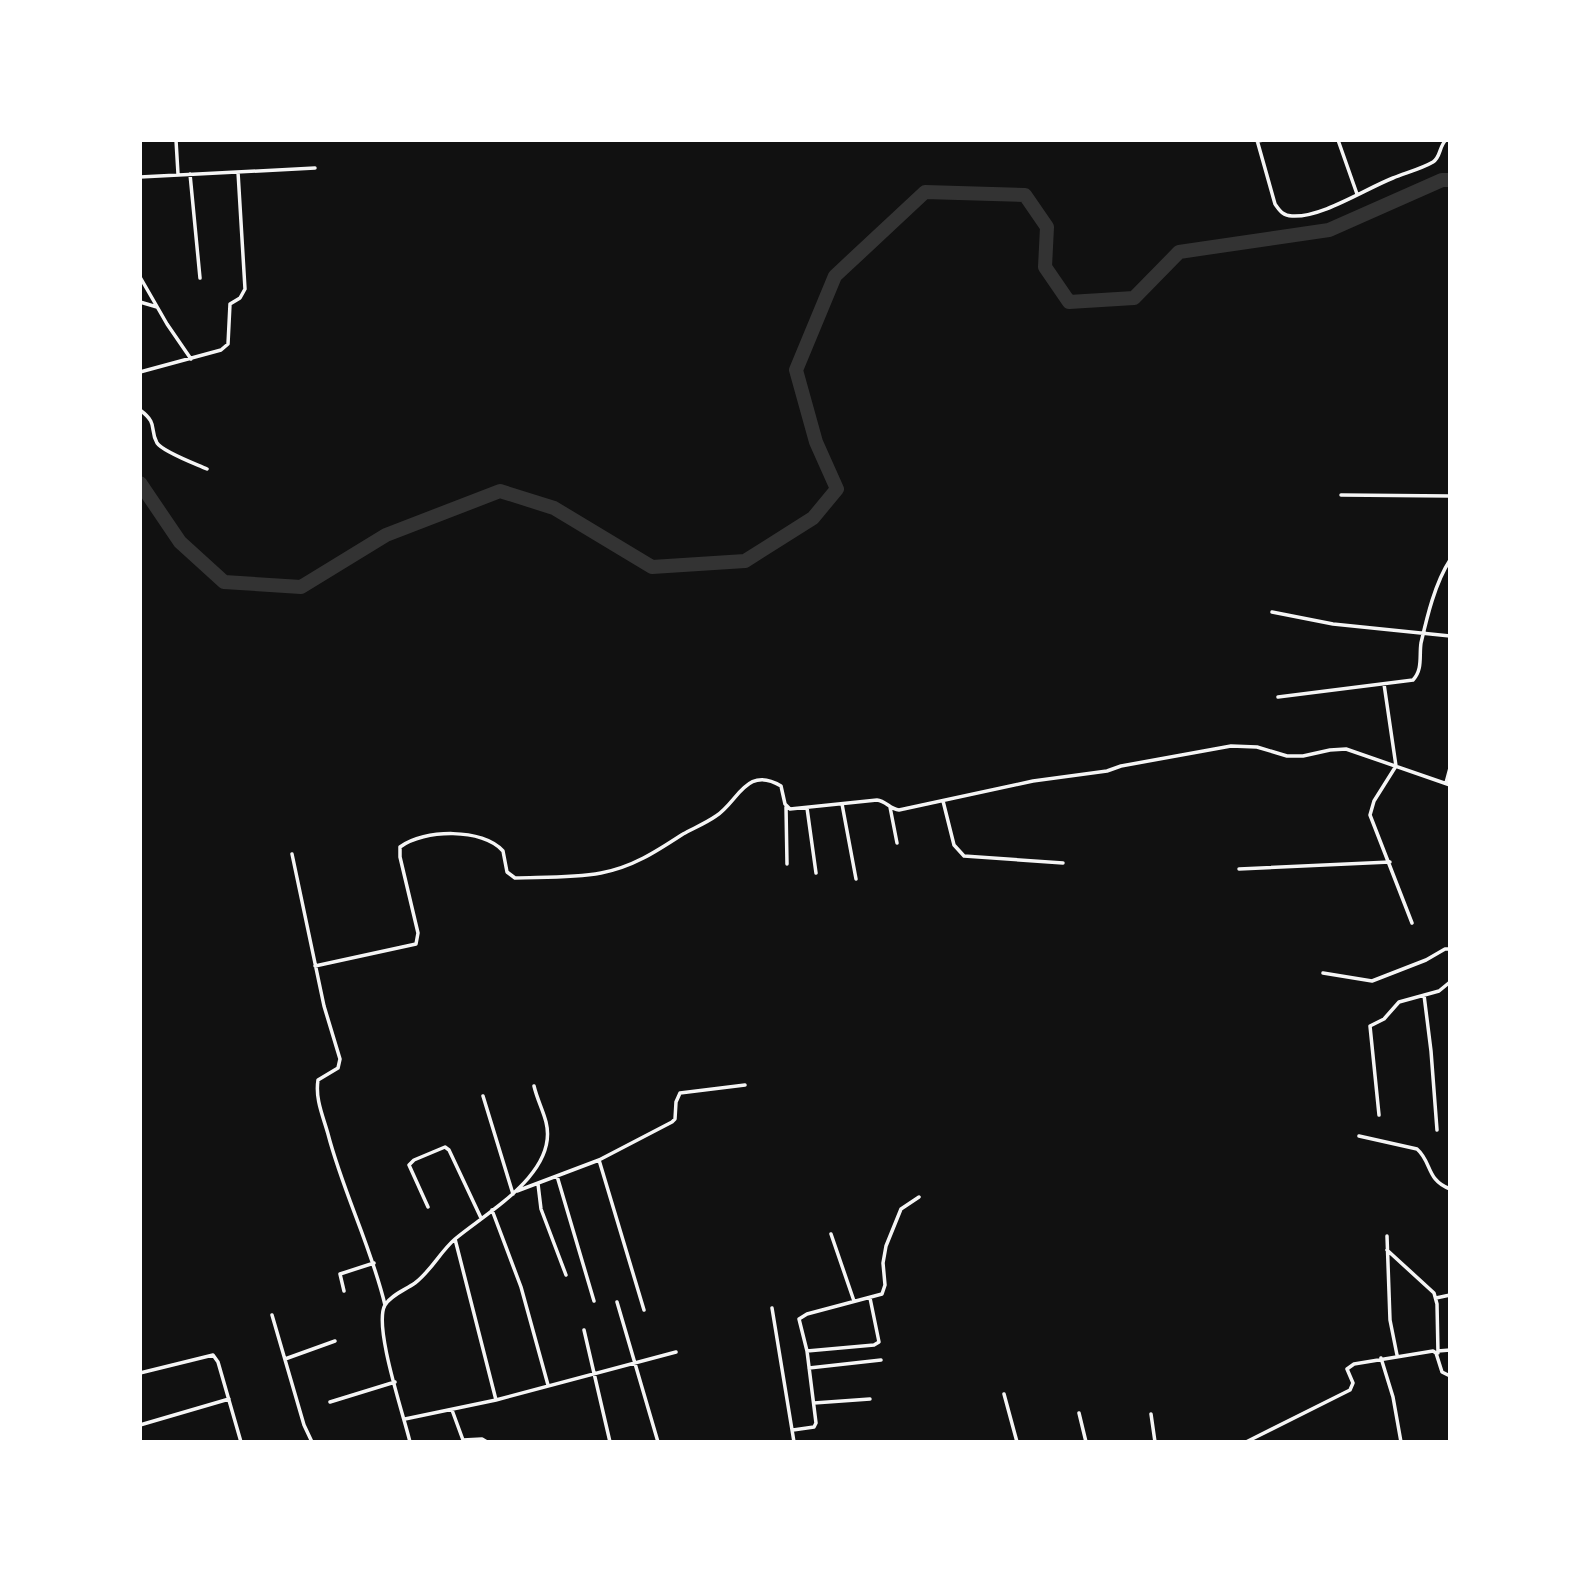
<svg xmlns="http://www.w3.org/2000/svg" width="1590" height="1582" font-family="Manrope,sans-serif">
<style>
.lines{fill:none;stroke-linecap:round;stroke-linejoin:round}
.river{stroke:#333;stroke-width:14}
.minor{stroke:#f5f5f5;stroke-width:3.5}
</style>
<rect width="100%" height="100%" fill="#111"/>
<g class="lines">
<path class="river" d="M140 483 180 542 224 582 301 587 386 535 500 491 554 508 652 567 745 561 813 518 837 489 816 442 796 370 835 276 925 192 1025 195 1047 227 1045 267 1069 302 1134 298 1179 252 1329 230 1442 180H1450"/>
<path class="minor" d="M176 140 178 174
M1257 140 1275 204C1280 211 1283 216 1292 216 1321 218 1365 189 1393 178 1405 173 1421 169 1433 162 1441 157 1439 146 1446 140
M1338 140 1357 194
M1257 141 1264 140
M190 174 200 278
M140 177 315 168
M140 277 167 324 191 359
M140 302 157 307
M140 372 221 350 228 344 230 304 240 298 245 289 238 172
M140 410C159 424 149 429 157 443 163 452 196 464 207 469
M1341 495 1450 496
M1272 612 1333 624 1450 636
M1384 684 1396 766 1374 801 1370 815 1412 923
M1278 697 1413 680C1423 669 1419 656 1421 643 1427 617 1435 583 1450 560
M1446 783 1450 768
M943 801 954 845 964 856 1063 863
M842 804 856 879
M786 807 787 864
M890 807 897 843
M807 808 816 873
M292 854 324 1006 340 1059 338 1068 318 1080C315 1099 323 1116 328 1134 343 1192 371 1246 385 1305
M1239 869 1390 862
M315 966 416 944 418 933 400 857V847C424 829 483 828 503 851L507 872 515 878C544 877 573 878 601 873 633 867 657 851 683 834 694 828 706 823 716 816 738 802 746 765 781 786L785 804 790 809 877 800C886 801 890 809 899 810L1033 781 1107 771 1121 766 1231 746 1257 747 1287 756H1303L1330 750 1346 749 1450 785
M1323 973 1372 981 1426 960 1445 949H1450
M1424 995 1431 1051 1437 1130
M483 1096 513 1194
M1379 1115 1370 1026 1384 1019 1399 1002 1439 991 1450 982
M1359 1136 1417 1149C1432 1162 1426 1180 1450 1189
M599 1160 644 1310
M557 1176 594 1301
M538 1184 541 1209 566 1275
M517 1191 599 1160 672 1122 675 1119 676 1102 680 1093 745 1085
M428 1207 409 1165 414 1160 445 1147 449 1150 481 1218
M492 1210 521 1287 548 1385
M831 1234 854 1301
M1387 1236 1390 1320 1397 1355
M455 1239C487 1212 559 1173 546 1122 543 1110 537 1099 534 1086
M1387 1250 1434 1293 1437 1304 1438 1353
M344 1291 340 1274 374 1263
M1436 1298 1450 1295
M617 1302 658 1442
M772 1308 794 1442
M272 1315 304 1425 312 1442
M584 1330 610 1442
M807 1351 874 1345 879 1342 870 1298
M1438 1351 1450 1350
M1381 1358 1393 1397 1401 1442
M285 1359 335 1341
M809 1368 881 1360
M140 1373 213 1355 218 1362 241 1442
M1004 1394 1017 1442
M496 1400 676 1352
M330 1402 395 1382
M814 1403 870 1399
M452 1410 463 1440 482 1439 487 1442
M1079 1413 1086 1442
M1151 1414 1155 1442
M405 1419 496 1400 455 1239C440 1252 431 1271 415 1283 405 1290 391 1295 385 1305 373 1326 404 1416 410 1442
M140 1425 229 1399
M793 1430 814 1427 816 1423 807 1351 799 1319 807 1314 882 1294 885 1285 883 1263 886 1246 901 1209 919 1197
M140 1440V1442
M1246 1442 1350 1390 1353 1383 1347 1369 1354 1364 1433 1351 1436 1353 1442 1372 1450 1376"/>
</g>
<rect width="1590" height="1582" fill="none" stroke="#ffffff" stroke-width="284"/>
</svg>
